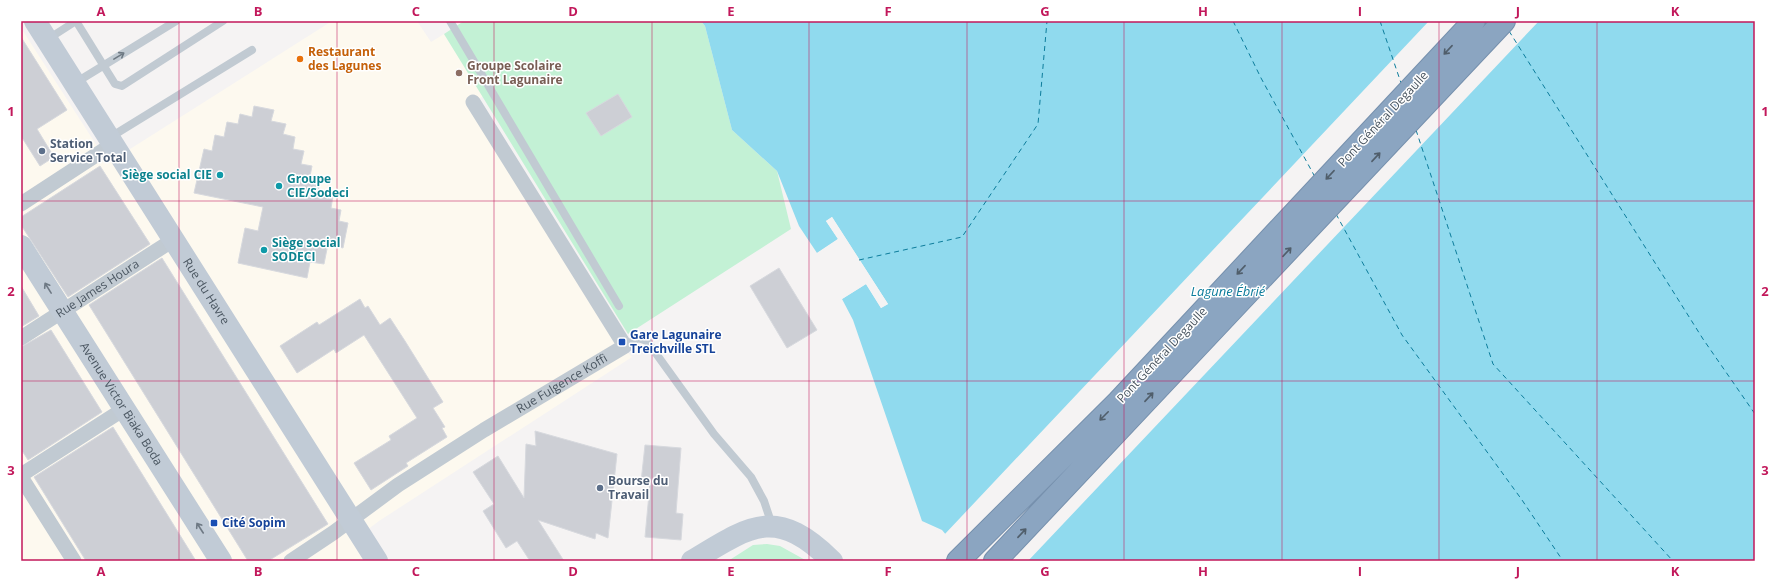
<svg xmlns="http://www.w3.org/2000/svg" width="1776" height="582" font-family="'Open Sans',sans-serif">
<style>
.commercial{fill:#fdf9ef}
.green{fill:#c3f1d5}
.water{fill:#90daee}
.pier{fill:#f5f3f3}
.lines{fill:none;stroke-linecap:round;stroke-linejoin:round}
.ferry{stroke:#0c7c9b;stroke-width:1;stroke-dasharray:5 4;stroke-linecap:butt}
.building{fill:#cdcfd5;stroke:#d7d9de}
.highway-casing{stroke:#7690ad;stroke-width:24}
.lane{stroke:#c1cad2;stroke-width:8}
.street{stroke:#c1cad2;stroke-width:15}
.secondary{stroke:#c1cbd6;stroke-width:22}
.highway{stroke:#8ba5c1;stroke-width:22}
.oneway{stroke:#505e6b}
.oneway2{stroke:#6e7983}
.oneway3{stroke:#6e7984}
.grid{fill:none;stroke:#c2185b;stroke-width:1;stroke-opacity:0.55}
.food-dot{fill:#e8710a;stroke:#fff;stroke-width:1.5}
.education-dot{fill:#8d6e63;stroke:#fff;stroke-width:1.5}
.service-dot{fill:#5c6f8a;stroke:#fff;stroke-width:1.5}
.culture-dot{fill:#0f9aa8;stroke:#fff;stroke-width:1.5}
.transit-dot{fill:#1a4fb4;stroke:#fff;stroke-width:1.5}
.labels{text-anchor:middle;stroke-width:3;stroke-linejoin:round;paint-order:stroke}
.food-label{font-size:12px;font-weight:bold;fill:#c56008;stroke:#fff;text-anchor:start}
.education-label{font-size:12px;font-weight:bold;fill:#785e54;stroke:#fff;text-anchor:start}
.street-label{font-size:12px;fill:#4a5661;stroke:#fff}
.service-label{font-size:12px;font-weight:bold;fill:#4e5e75;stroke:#fff;text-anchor:start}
.culture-label{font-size:12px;font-weight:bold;fill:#0d838f;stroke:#fff;text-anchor:start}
.transit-label{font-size:12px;font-weight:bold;fill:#164399;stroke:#fff;text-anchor:start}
.water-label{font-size:13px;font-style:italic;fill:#0c7c9b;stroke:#fff}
.neatline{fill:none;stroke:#c2185b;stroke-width:1.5}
.grid-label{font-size:13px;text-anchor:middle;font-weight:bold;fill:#c2185b}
</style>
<rect width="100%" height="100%" fill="#f5f3f3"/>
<path class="commercial" d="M332 21H417L431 42 444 34 483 96 470 105 613 337 632 357 379 521 354 540 366 561H21V28L108 163Z"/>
<path class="green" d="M464 21H701L705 26 732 130 777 171 791 229 628 334 444 34Z
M767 544 780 546 807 561H728L753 545Z"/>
<path class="water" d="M701 21H1755V561H968L942 530 922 521 853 320 842 299 866 284 881 308 888 304 832 217 826 221 838 239 817 253 799 226 777 171 732 130 705 26Z"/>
<path class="pier" d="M1429 21H1539L1028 561H965L944 535Z
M832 217 888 304 881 308 866 284 842 299 841 297 866 282 882 305 885 303 832 220 829 221 840 240 818 255 817 253 838 239 826 221Z"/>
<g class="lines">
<path class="ferry" d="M1233 21 1261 78 1315 177
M1380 21 1401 83
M1509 31 1703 339 1755 414
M1416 130 1493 364 1673 561
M1336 214 1402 335 1522 500 1563 561
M859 260 962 237 1038 124 1047 21"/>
</g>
<path class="building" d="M21 37 67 110 37 129 54 157 40 166 21 136Z
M618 94 632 117 601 136 586 113Z
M254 106 274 110 271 121 286 124 283 134 295 137 293 149 304 151 301 164 312 166 310 176 320 179 318 193 333 196 331 208 341 210 339 221 348 223 343 248 328 244 324 264 310 262 307 278 238 263 245 228 258 231 263 207 194 193 204 149 212 151 215 135 224 137 227 122 238 124 240 114 252 117Z
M100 166 150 244 68 297 21 225V217Z
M162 258 328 524 268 561H248L89 305Z
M779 268 817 330 787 348 750 286Z
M21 286 39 316 21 327Z
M360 299 365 308 368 306 380 325 390 318 405 341 443 402 433 408 445 427 442 428 447 437 406 463 408 466 371 490 354 463 391 440 389 436 417 418 364 335 336 353 334 349 297 373 280 346 317 322 319 325Z
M51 330 102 412 28 460 21 449V347Z
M113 427 196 561H86L34 477Z
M535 431 617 454 608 538 596 533 595 539 538 520 564 561H530L517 541 506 548 483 511 494 504 473 472 498 456 524 498 526 444 536 446Z
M645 445 681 448 676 513 683 514 681 540 645 537 650 483 641 482Z"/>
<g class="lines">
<defs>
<path id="highway" d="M958 561 1118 402 1474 21
M995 561 1504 21"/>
</defs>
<use href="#highway" class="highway-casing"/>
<path class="lane" d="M76 21 115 84 122 86 223 21
M450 21 619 306
M48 39 76 21
M75 83 176 21
M109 138 252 50
M625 346 638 338 647 341 714 434 751 477 764 501 772 525"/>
<g class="street">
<path d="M21 204 113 144"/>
<path id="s1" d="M21 338 173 240"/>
<path d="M21 475 124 409"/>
<path d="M21 477 74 561"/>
<path id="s2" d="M291 561 333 533 398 485 484 430 625 346 473 102"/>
</g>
<g class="secondary">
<path id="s3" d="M35 21 377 561"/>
<path id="s4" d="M21 246 221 561"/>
<path d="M692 561C751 525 776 506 832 561"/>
</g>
<use href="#highway" class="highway"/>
</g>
<defs><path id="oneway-shaft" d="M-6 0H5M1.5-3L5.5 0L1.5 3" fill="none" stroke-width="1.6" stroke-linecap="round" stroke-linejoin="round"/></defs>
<g class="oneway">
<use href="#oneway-shaft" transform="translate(1448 50) rotate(133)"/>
<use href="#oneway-shaft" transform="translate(1376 157) rotate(-47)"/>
<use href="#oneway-shaft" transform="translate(1330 175) rotate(133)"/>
<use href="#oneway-shaft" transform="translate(1287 252) rotate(-47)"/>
<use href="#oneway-shaft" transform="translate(1241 270) rotate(133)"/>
<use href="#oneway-shaft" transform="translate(1149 397) rotate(-47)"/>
<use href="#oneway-shaft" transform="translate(1104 416) rotate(135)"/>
<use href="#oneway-shaft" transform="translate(1022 533) rotate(-47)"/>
</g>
<use class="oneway2" href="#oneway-shaft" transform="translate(119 56) rotate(-31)"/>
<g class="oneway3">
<use href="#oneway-shaft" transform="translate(48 288) rotate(-122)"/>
<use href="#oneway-shaft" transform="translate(200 528) rotate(-123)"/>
</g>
<path class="grid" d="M179 21V561M337 21V561M494 21V561M652 21V561M809 21V561M967 21V561M1124 21V561M1282 21V561M1439 21V561M1597 21V561M21 201H1755M21 381H1755"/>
<circle class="food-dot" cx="300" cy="59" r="4"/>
<circle class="education-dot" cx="459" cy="73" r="4"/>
<g class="service-dot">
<circle cx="42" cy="151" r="4"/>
<circle cx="600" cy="488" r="4"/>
</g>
<g class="culture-dot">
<circle cx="220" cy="175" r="4"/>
<circle cx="279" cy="186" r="4"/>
<circle cx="264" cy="250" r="4"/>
</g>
<g class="transit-dot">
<rect x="618" y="338" width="8" height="8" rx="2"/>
<rect x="210" y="519" width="8" height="8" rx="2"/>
</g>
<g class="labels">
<g class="food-label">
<text x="308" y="56">Restaurant<tspan x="308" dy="14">des Lagunes</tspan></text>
</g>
<g class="education-label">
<text x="467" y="70">Groupe Scolaire<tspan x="467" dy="14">Front Lagunaire</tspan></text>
</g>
<g class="street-label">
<text transform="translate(1383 119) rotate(-47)" y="4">Pont Général Degaulle</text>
<text dy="4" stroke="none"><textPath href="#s1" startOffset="91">Rue James Houra</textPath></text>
<text dy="4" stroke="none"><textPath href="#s3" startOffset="320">Rue du Havre</textPath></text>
<text transform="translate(1162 355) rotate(-47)" y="4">Pont Général Degaulle</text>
<text dy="4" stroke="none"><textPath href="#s2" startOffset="324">Rue Fulgence Koffi</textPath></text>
<text dy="4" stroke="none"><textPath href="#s4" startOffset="187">Avenue Victor Biaka Boda</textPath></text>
</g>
<g class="service-label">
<text x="50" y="148">Station<tspan x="50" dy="14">Service Total</tspan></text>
<text x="608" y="485">Bourse du<tspan x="608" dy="14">Travail</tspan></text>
</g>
<g class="culture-label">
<text x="212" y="179" text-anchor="end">Siège social CIE</text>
<text x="287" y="183">Groupe<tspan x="287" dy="14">CIE/Sodeci</tspan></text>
<text x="272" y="247">Siège social<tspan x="272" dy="14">SODECI</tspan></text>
</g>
<g class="transit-label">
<text x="630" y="339">Gare Lagunaire<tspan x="630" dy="14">Treichville STL</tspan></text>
<text x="222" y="527">Cité Sopim</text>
</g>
<g class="water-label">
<text x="1228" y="296">Lagune Ébrié</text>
</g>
</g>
<rect width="1776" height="582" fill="none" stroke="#ffffff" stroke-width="44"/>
<rect x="22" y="22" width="1732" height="538" class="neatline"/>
<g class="grid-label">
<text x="101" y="16">A</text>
<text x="258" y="16">B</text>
<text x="416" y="16">C</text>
<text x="573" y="16">D</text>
<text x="731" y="16">E</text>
<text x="888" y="16">F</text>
<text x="1045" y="16">G</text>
<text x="1203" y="16">H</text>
<text x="1360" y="16">I</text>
<text x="1518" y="16">J</text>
<text x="1675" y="16">K</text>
<text x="11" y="116">1</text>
<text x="1765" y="116">1</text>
<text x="11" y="296">2</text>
<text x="1765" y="296">2</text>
<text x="11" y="475">3</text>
<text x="1765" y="475">3</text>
<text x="101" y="576">A</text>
<text x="258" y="576">B</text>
<text x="416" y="576">C</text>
<text x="573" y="576">D</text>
<text x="731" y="576">E</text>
<text x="888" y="576">F</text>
<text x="1045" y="576">G</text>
<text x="1203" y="576">H</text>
<text x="1360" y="576">I</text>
<text x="1518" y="576">J</text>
<text x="1675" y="576">K</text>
</g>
</svg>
